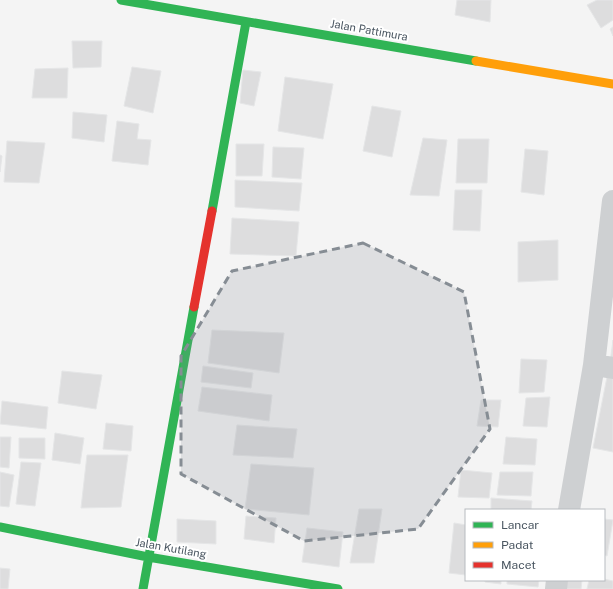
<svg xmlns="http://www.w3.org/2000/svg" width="613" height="589" font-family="'Public Sans',sans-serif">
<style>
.building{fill:#ddddde;stroke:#e5e6e7}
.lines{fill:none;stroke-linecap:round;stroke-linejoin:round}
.street{stroke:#ced0d2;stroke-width:22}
.fast{stroke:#30b455;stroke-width:9}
.slow{stroke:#ff9f0a;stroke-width:9}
.jam{stroke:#e5322d;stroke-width:9}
.marked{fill:#868d94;fill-opacity:0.2;stroke:#868d94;stroke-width:3;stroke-dasharray:8 5;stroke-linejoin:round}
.labels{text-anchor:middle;stroke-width:4;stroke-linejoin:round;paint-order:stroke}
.street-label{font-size:11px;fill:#4a5661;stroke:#fff}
</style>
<rect width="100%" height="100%" fill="#f4f4f4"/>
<path class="building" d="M457 0H491L490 22 455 15Z
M597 0H613V20L601 28 587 5Z
M613 27V36L610 29Z
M72 41H102L101 67 73 68Z
M132 67 161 71 153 113 124 106Z
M68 68 67 98H32L35 69Z
M243 70 261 72 254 106 240 103Z
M285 77 333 84 323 139 278 131Z
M372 106 401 111 392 157 363 151Z
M73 112 107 115 104 142 72 138Z
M117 121 139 124 137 139 151 140 148 165 112 161Z
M423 138 447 140 439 196 410 195Z
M458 139H489L487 183H456Z
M7 141 45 143 39 183 4 182Z
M236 144H264L262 176H236Z
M273 147 304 148 301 179 272 177Z
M525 149 548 151 544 195 521 192Z
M0 155 2 156 0 172Z
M235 180 302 183 299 211 235 207Z
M455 190H482L480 231 453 230Z
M232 218 299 222 296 256 230 254Z
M558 240V280L518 282V242Z
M212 330 284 333 279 373 208 363Z
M613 340V364L610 363Z
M521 359 547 360 544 392 519 393Z
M203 366 253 373 251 388 201 382Z
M62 371 102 375 96 409 58 403Z
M607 377 613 378V452L593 448Z
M202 387 272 395 269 421 198 411Z
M550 397 547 427 523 426 526 398Z
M481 400H501L498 427 477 426Z
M2 401 48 407 46 429 0 424Z
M106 423 133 426 131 451 103 449Z
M237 425 297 429 293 458 233 455Z
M55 433 84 438 80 464 52 460Z
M0 437H11L9 468 0 467Z
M506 437 537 439 535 465 503 464Z
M19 438H45V459L19 458Z
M87 455H128L121 507 81 508Z
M21 462 41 463 35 506 16 504Z
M251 464 314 468 309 515 245 509Z
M461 470 492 473 489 498 458 497Z
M0 472 14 475 9 507 0 506Z
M500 472H533L531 496 497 495Z
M491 498 532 501 531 510H491Z
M359 509H382L374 563H350Z
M246 516 276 518 274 543 244 539Z
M177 519 216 521V544L177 542Z
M604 519 613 520 607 556 604 555Z
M454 523 466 525V575L449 573Z
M307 528 343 532 339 567 302 562Z
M0 568 10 569 8 589H0Z
M604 579 613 581V589H587L589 580Z
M485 580H501V584L485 582Z
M507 580H539L538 587 507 584Z
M561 580H582L581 589H560Z"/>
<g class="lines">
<path class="street" d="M594 365 613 368
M569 510 594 365 613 201
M556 589 557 580"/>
<path class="fast" d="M121 0 476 61
M212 211 246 22
M0 527 148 557 338 589
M143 589 194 307"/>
<path class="slow" d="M476 61 613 84"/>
<path class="jam" d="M194 307 212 211"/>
</g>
<path class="marked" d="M363 243 464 292 490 429 418 529 304 541 181 474V356L232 271Z"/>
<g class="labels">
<g class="street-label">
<text transform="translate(369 30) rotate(10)" y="4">Jalan Pattimura</text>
<text transform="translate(171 548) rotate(10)" y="4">Jalan Kutilang</text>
</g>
</g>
<rect x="465" y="509" width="140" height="72" fill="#ffffff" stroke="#b7bbc0"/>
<rect x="473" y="522" width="20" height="6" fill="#30b455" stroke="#b7bbc0"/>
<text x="501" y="529" font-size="12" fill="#4a5661">Lancar</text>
<rect x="473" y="542" width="20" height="6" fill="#ff9f0a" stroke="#b7bbc0"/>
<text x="501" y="549" font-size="12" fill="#4a5661">Padat</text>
<rect x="473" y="562" width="20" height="6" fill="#e5322d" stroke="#b7bbc0"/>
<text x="501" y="569" font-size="12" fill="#4a5661">Macet</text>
</svg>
